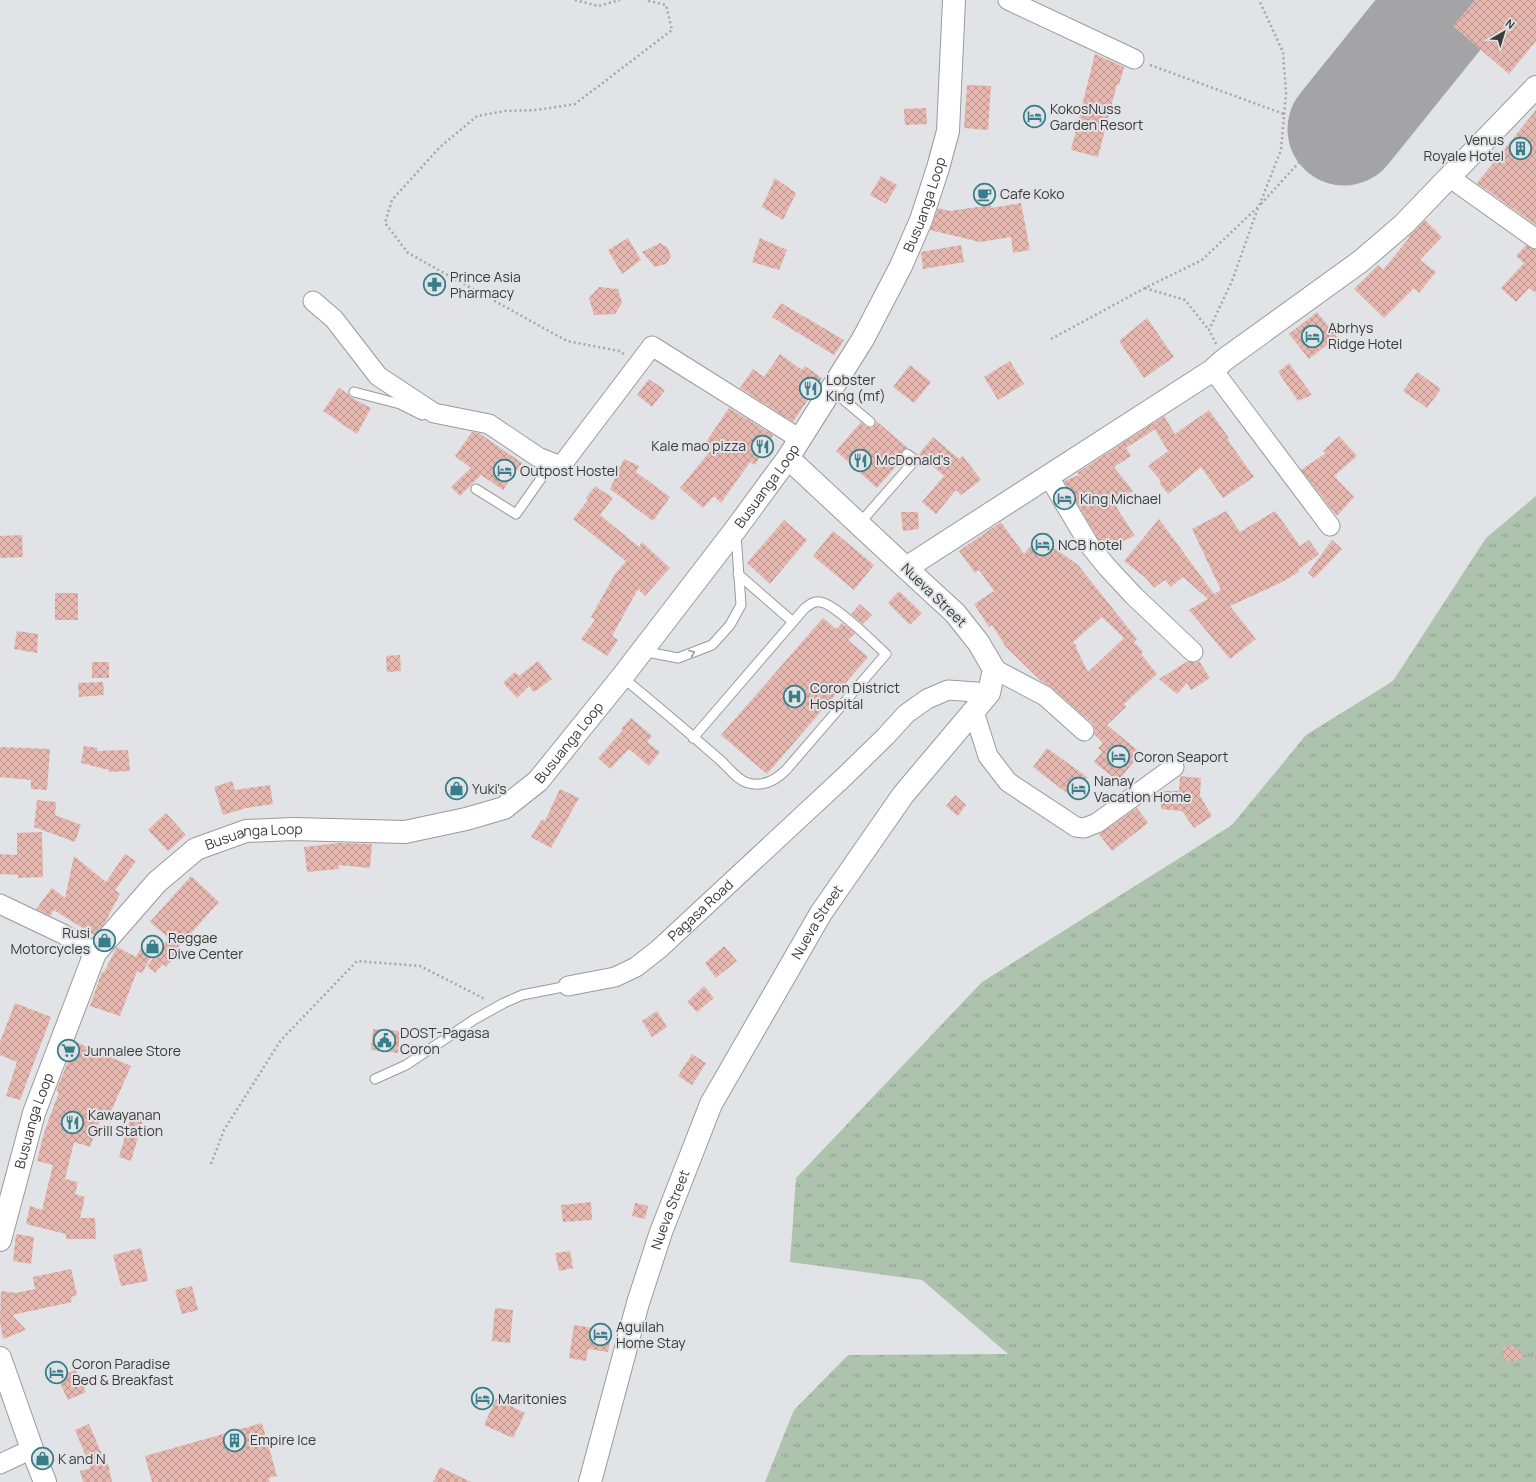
<svg xmlns="http://www.w3.org/2000/svg" width="1536" height="1482" font-family="Manrope,sans-serif">
<style>
.grass{fill:url(#grass-tufts)}
.lines{fill:none;stroke-linecap:round;stroke-linejoin:round}
.runway{stroke:#a4a4a6;stroke-width:113}
.building{fill:url(#building-cross-hatch);fill-rule:evenodd}
.service-casing{stroke:#9a9a9d;stroke-width:11}
.minor-casing{stroke:#9a9a9d;stroke-width:21}
.tertiary-casing{stroke:#9a9a9d;stroke-width:24}
.secondary-casing{stroke:#9a9a9d;stroke-width:24}
.path{stroke:#a4a5a7;stroke-width:2.5;stroke-dasharray:2 3;stroke-linecap:butt}
.service{stroke:#fff;stroke-width:9}
.minor{stroke:#fff;stroke-width:19}
.tertiary{stroke:#fff;stroke-width:22}
.secondary{stroke:#fff;stroke-width:22}
.oneway{stroke:#9d9d9e}
.labels{text-anchor:middle;stroke-width:4;stroke-linejoin:round;paint-order:stroke}
.poi-label{font-size:14px;fill:#3b3b3c;stroke:#e2e3e6;text-anchor:start}
.street-label{font-size:14px;fill:#3b3b3c;stroke:#e2e3e6}
</style>
<defs>
<pattern id="grass-tufts" width="24" height="20" patternUnits="userSpaceOnUse"><rect width="24" height="20" fill="#aec3ae"/><path d="M3 7l-1-3M5 7V3M7 7l1-3M15 17l-1-3M17 17v-4M19 17l1-3" fill="none" stroke="#8fa08f"/></pattern>
<pattern id="building-cross-hatch" width="8" height="8" patternUnits="userSpaceOnUse"><rect width="8" height="8" fill="#e5b7af"/><path d="M0 0l8 8M0 8l8-8" fill="none" stroke="#bb9690"/></pattern>
</defs>
<rect width="100%" height="100%" fill="#e2e3e6"/>
<path class="grass" d="M1536 496V1482H765L794 1410 848 1355 1008 1354 922 1280 790 1262 796 1178 982 982 1232 825 1306 735 1393 681 1486 538Z"/>
<g class="lines">
<path class="runway" d="M1344 129 1448 0"/>
</g>
<path class="building" d="M1475 0H1536V41L1509 74 1453 26Z
M1095 54 1124 67 1119 85 1117 84 1098 157 1071 150Z
M967 85 991 86 988 130 964 128Z
M926 108 927 124 905 125 904 109Z
M1536 110V225L1477 183Z
M881 176 897 185 886 204 870 195Z
M775 178 796 193 783 220 762 207Z
M1021 203 1030 250 1013 253 1011 237 980 242 930 230 938 208 950 211 991 205V208Z
M1425 220 1442 237 1420 260 1436 272 1419 293 1414 288 1384 318 1354 289 1378 265 1383 270 1409 238 1408 237Z
M628 238 641 260 622 274 608 250Z
M760 238 787 250 779 270 752 262Z
M660 243 668 248 671 257 666 264 655 267 642 252Z
M961 245 964 262 923 269 921 252Z
M1526 245 1536 250V293L1529 288 1516 302 1501 288 1524 263 1516 256Z
M599 287 618 289 622 303 615 314 594 315 589 298Z
M781 303 844 340 834 355 772 317Z
M1317 312 1337 337 1309 359 1289 334Z
M1147 318 1174 357 1144 378 1119 341Z
M780 354 802 370 805 366 822 378 793 422 740 388 753 369 764 377Z
M1010 361 1024 384 998 400 984 377Z
M1289 363 1312 395 1298 401 1278 372Z
M910 365 931 382 914 403 893 387Z
M1417 372 1441 389 1427 408 1403 391Z
M649 379 665 390 652 407 637 395Z
M339 388 348 394 350 397 371 408 357 434 323 411Z
M729 408 773 435 755 465 750 462 721 503 714 496 703 508 680 488 711 450 704 445Z
M1209 410 1229 438 1227 439 1254 477 1223 498 1201 467 1168 494 1159 483 1161 481 1148 466 1168 451 1155 430 1160 426 1126 448 1131 456 1114 467 1133 491 1113 502 1135 536 1106 548 1099 540 1064 481 1079 475 1077 473 1164 416 1175 434Z
M875 420 908 448 902 451 901 454 903 458 877 488 836 451 861 422 866 427 872 428 876 423Z
M472 432 479 433 522 463 503 490 481 475 460 496 451 487 471 468 455 456Z
M1339 436 1357 456 1334 476 1354 497 1337 516 1301 470 1326 453 1323 451Z
M933 437 959 459 963 456 981 480 961 495 956 490 936 514 922 502 944 476 919 454Z
M624 459 639 466 636 472 670 497 653 521 610 489Z
M595 486 613 498 600 515 639 547 642 542 670 568 645 596 638 589 612 636 618 640 607 656 581 639 595 620 591 617 615 574 626 561 573 519 588 500 586 498Z
M1226 511 1240 532 1275 511 1300 546 1309 540 1319 554 1298 570 1299 572 1280 583 1230 606 1256 639 1230 659 1189 610 1208 599 1183 577 1171 587 1165 580 1154 588 1146 578 1124 561 1159 519 1214 594 1221 590 1192 529Z
M901 512H918L919 529 903 531Z
M784 520 807 540 770 584 747 563Z
M1001 522 1024 554 1033 543 1044 551 1049 544 1078 565 1137 639 1134 642 1143 652 1141 654 1157 674 1124 704 1126 707 1107 725 1141 753 1118 781 1094 762 1102 752 1098 748 1103 743 1094 734 1095 728 1092 723 1052 688 1041 681 1006 647 992 625 989 627 974 604 994 591 979 570 975 573 959 551ZM1102 617 1124 638 1088 672 1076 648 1077 646 1073 642Z
M833 531 874 565 854 590 813 556Z
M22 535 23 557 0 558V536Z
M1332 540 1342 549 1314 578 1308 573Z
M899 591 922 613 910 625 888 603Z
M55 593H78V620H55Z
M860 604 872 615 863 624 851 614Z
M823 618 836 629 842 623 850 629 855 633 848 640 868 657 767 774 721 735Z
M17 631 38 634 37 653 14 649Z
M400 655 401 671 387 672 386 656Z
M538 661 552 679 534 692 529 686 517 698 503 683 515 672 519 676Z
M1188 661 1196 663 1199 661 1210 678 1191 690 1187 683 1177 694 1159 679Z
M92 662H109V678H92Z
M103 682 104 695 79 697 78 683Z
M631 718 652 736 647 742 660 752 649 766 629 749 610 769 598 758 623 730 621 729Z
M84 746 98 748 97 751 128 750 130 771 109 772V770L81 763Z
M0 747 50 749 47 790 31 789V780L0 777Z
M1047 748 1087 777 1072 797 1033 767Z
M1180 776 1201 778 1200 796 1212 816 1194 828 1182 811 1161 809 1160 791H1179Z
M232 781 235 790 270 785 273 804 246 808 223 815 214 787Z
M560 789 579 798 551 848 531 837 542 819 545 821Z
M955 795 966 805 958 816 946 806Z
M37 800 56 802 55 815 81 825 75 842 34 827Z
M1137 808 1148 823 1112 851 1099 834Z
M166 813 186 835 168 851 148 830Z
M42 832 43 877 18 878V875L0 874V854L17 855V833Z
M339 843 372 844 370 868 338 865 339 869 307 872 304 847Z
M125 854 136 861 115 890 120 894 104 924 94 935 54 910 50 916 36 909 52 888 65 898 74 856 106 882Z
M191 876 219 902 174 952 177 954 166 967 163 964 155 973 147 966 169 938 150 922Z
M724 946 737 961 716 978 705 963Z
M117 947 136 957 140 949 152 955 142 973 137 971 120 1016 90 1006 102 972H104Z
M704 986 714 998 697 1012 687 1002Z
M15 1003 51 1017 20 1100 6 1096 17 1062 0 1055V1042Z
M657 1011 667 1027 652 1037 642 1021Z
M373 1029 400 1031 398 1053 371 1050Z
M76 1042 131 1066 110 1114 103 1111 90 1147 74 1142 65 1179 78 1182 75 1194 85 1197 80 1218H95L96 1239H66V1234L26 1224 30 1206 42 1210 53 1165 37 1161 44 1133 59 1092 56 1091Z
M692 1054 706 1063 692 1085 678 1076Z
M132 1112 144 1117 131 1161 119 1157Z
M591 1202 592 1220 563 1222 561 1205Z
M635 1203 648 1206 645 1219 632 1216Z
M16 1234 34 1237 31 1264 13 1261Z
M141 1248 148 1281 121 1286 113 1255Z
M570 1251 573 1268 559 1271 555 1253Z
M71 1269 77 1295 71 1297 72 1302 12 1315 26 1330 3 1339 0 1322 1 1291 16 1293 35 1289 33 1277Z
M192 1286 198 1310 182 1314 175 1290Z
M495 1308 513 1310 510 1343 492 1341Z
M574 1325 612 1331 608 1352 588 1349 586 1361 569 1358Z
M1511 1345 1526 1356 1510 1362 1504 1358 1502 1349Z
M75 1370 86 1392 68 1400 57 1377Z
M496 1399 525 1413 513 1438 484 1425Z
M262 1423 277 1476 268 1478 270 1482H152L145 1456Z
M89 1424 106 1464H108L112 1482H83L80 1471 91 1468 75 1430Z
M440 1467 471 1482H433Z"/>
<g class="lines">
<defs>
<path id="service" d="M832 390 870 422
M354 392 400 404 422 415
M476 489 516 514 552 463
M859 524 915 460 907 454
M738 574 793 622
M642 651 678 658 712 645 730 625 741 605 736 534
M622 677C655 704 688 732 720 760 729 768 737 780 748 783 763 787 776 780 786 770L886 654C874 643 834 603 820 602 813 601 809 605 804 609L693 738
M375 1079 406 1065 475 1019 504 1003 522 995 568 986"/>
<g id="minor">
<path d="M1008 0 1134 59"/>
<path d="M1449 177 1536 239"/>
<path d="M313 301 334 319 378 376 434 413 489 424 538 457 561 466 652 346 800 439"/>
<path d="M1213 370 1330 526"/>
<path d="M1049 477 1090 546 1107 567 1134 596 1193 652"/>
<path d="M994 669 1045 696 1084 731"/>
<path d="M974 712 988 756 1008 782 1076 827 1084 828 1097 823 1174 767"/>
<path d="M0 904 63 934 95 953"/>
<path id="s1" d="M568 986 615 977 636 967 659 949 844 777 886 736 906 714 927 699 948 690 989 693"/>
<path d="M0 1464 32 1449"/>
</g>
<g id="tertiary">
<path id="s2" d="M590 1482 638 1303 661 1232 711 1104 821 913 903 795 989 693 994 669 978 642 955 613 906 568"/>
</g>
<g id="secondary">
<path d="M788 458 906 568 1213 370 1224 360 1361 261 1404 224 1536 87"/>
<path id="s3" d="M0 1240 34 1113 95 953 157 882 196 849 246 831 293 829 405 832 466 819 504 808 538 781 622 677 735 530 788 458 863 339 901 266 921 220 938 168 948 131 954 0"/>
<path d="M0 1358 32 1449 45 1482"/>
</g>
</defs>
<use href="#service" class="service-casing"/>
<use href="#minor" class="minor-casing"/>
<use href="#tertiary" class="tertiary-casing"/>
<use href="#secondary" class="secondary-casing"/>
<path class="path" d="M575 0 598 6 620 0
M1150 65 1284 114
M1261 204 1334 124 1344 129
M1145 288 1185 300 1209 330
M1051 339 1145 288 1202 260 1259 206 1281 150 1286 93 1283 52 1259 0
M1216 344 1209 330 1232 281 1258 208
M624 354 619 351 567 341 408 253 385 223 392 200 440 147 477 116 505 111 537 110 575 104 672 30 666 5 645 0
M211 1164 224 1130 281 1040 357 961 420 966 485 999
M1532 1353 1536 1357"/>
<use href="#service" class="service"/>
<use href="#minor" class="minor"/>
<use href="#tertiary" class="tertiary"/>
<use href="#secondary" class="secondary"/>
</g>
<defs><path id="oneway-chevron" d="M-2-3.5L2.5 0L-2 3.5" fill="none" stroke-width="1.6" stroke-linecap="round" stroke-linejoin="round"/></defs>
<use class="oneway" href="#oneway-chevron" transform="translate(692 653) rotate(-22)"/>
<defs>
<symbol id="hotel-ring" viewBox="-11 -11 22 22"><circle r="9.5" fill="#e2e3e6" stroke="#377e88" stroke-width="1.5"/><path d="M-6-4.5h1.5V1H6V5H4.5V3h-9V5H-6ZM-4 0a1.8 1.8 0 1 1 3.6 0ZM.5 0V-2.5h3Q6-2.5 6 0Z" fill="#377e88"/></symbol>
<symbol id="building-ring" viewBox="-11 -11 22 22"><circle r="9.5" fill="#e2e3e6" stroke="#377e88" stroke-width="1.5"/><path d="M-4-6H4V6H1V3H-1V6H-4ZM-2.5-4.3h1.7v1.8h-1.7ZM.8-4.3h1.7v1.8H.8ZM-2.5-1h1.7V.8h-1.7ZM.8-1h1.7V.8H.8Z" fill="#377e88"/></symbol>
<symbol id="cafe-ring" viewBox="-11 -11 22 22"><circle r="9.5" fill="#e2e3e6" stroke="#377e88" stroke-width="1.5"/><path d="M-5.5-4.5H6V0H3Q3 3.5 0 3.5H-2.5Q-5.5 3.5-5.5 0ZM3-3.2v2h1.7v-2ZM-6 4.5H4V6H-6Z" fill="#377e88"/></symbol>
<symbol id="pharmacy-ring" viewBox="-11 -11 22 22"><circle r="9.5" fill="#e2e3e6" stroke="#377e88" stroke-width="1.5"/><path d="M-2-6h4v4h4v4h-4v4h-4v-4h-4v-4h4Z" fill="#377e88"/></symbol>
<symbol id="restaurant-ring" viewBox="-11 -11 22 22"><circle r="9.5" fill="#e2e3e6" stroke="#377e88" stroke-width="1.5"/><path d="M-5-6h1v4h1v-4h1v4h1v-4h1v5L-1.5 .5V6h-2V.5L-5-1ZM5-6V6H3V1.5H1.5Q1.5-4 5-6Z" fill="#377e88"/></symbol>
<symbol id="hospital-ring" viewBox="-11 -11 22 22"><circle r="9.5" fill="#e2e3e6" stroke="#377e88" stroke-width="1.5"/><path d="M-5-5h3v3.5h4V-5h3V5h-3V1.5h-4V5h-3Z" fill="#377e88"/></symbol>
<symbol id="shop-ring" viewBox="-11 -11 22 22"><circle r="9.5" fill="#e2e3e6" stroke="#377e88" stroke-width="1.5"/><path d="M-5-2.5h2.3a2.7 3.5 0 0 1 5.4 0H5L5.5 6h-11ZM-1.5-2.5h3a1.5 2.3 0 0 0-3 0Z" fill="#377e88"/></symbol>
<symbol id="civic-ring" viewBox="-11 -11 22 22"><circle r="9.5" fill="#e2e3e6" stroke="#377e88" stroke-width="1.5"/><path d="M-.6-6.5H3V-4.5H.6V-3L4-1V1h2V6H-6V1h2V-1L-.6-3ZM-1.2 2.5V6h2.4V2.5Z" fill="#377e88"/></symbol>
<symbol id="supermarket-ring" viewBox="-11 -11 22 22"><circle r="9.5" fill="#e2e3e6" stroke="#377e88" stroke-width="1.5"/><path d="M-6-5.5h2.5l.6 2H6L4.5 2H-2.5L-4.4-4H-6ZM-1.5 3.2a1.3 1.3 0 1 0 .1 0ZM3 3.2a1.3 1.3 0 1 0 .1 0Z" fill="#377e88"/></symbol>
</defs>
<g fill-rule="evenodd">
<use href="#hotel-ring" x="1022" y="104" width="25" height="25"/>
<use href="#building-ring" x="1508" y="136" width="25" height="25"/>
<use href="#cafe-ring" x="972" y="182" width="25" height="25"/>
<use href="#pharmacy-ring" x="422" y="272" width="25" height="25"/>
<use href="#hotel-ring" x="1300" y="324" width="25" height="25"/>
<use href="#restaurant-ring" x="798" y="376" width="25" height="25"/>
<use href="#restaurant-ring" x="750" y="434" width="25" height="25"/>
<use href="#restaurant-ring" x="848" y="448" width="25" height="25"/>
<use href="#hotel-ring" x="492" y="458" width="25" height="25"/>
<use href="#hotel-ring" x="1052" y="486" width="25" height="25"/>
<use href="#hotel-ring" x="1030" y="532" width="25" height="25"/>
<use href="#hospital-ring" x="782" y="684" width="25" height="25"/>
<use href="#hotel-ring" x="1106" y="744" width="25" height="25"/>
<use href="#shop-ring" x="444" y="776" width="25" height="25"/>
<use href="#hotel-ring" x="1066" y="776" width="25" height="25"/>
<use href="#shop-ring" x="92" y="928" width="25" height="25"/>
<use href="#shop-ring" x="140" y="934" width="25" height="25"/>
<use href="#civic-ring" x="372" y="1028" width="25" height="25"/>
<use href="#supermarket-ring" x="56" y="1038" width="25" height="25"/>
<use href="#restaurant-ring" x="60" y="1110" width="25" height="25"/>
<use href="#hotel-ring" x="588" y="1322" width="25" height="25"/>
<use href="#hotel-ring" x="44" y="1360" width="25" height="25"/>
<use href="#hotel-ring" x="470" y="1386" width="25" height="25"/>
<use href="#building-ring" x="222" y="1428" width="25" height="25"/>
<use href="#shop-ring" x="30" y="1446" width="25" height="25"/>
</g>
<g class="labels">
<g class="poi-label">
<text x="1050" y="114">KokosNuss<tspan x="1050" dy="16">Garden Resort</tspan></text>
<text x="1504" y="145" text-anchor="end">Venus<tspan x="1504" dy="16">Royale Hotel</tspan></text>
<text x="1000" y="199">Cafe Koko</text>
<text x="450" y="282">Prince Asia<tspan x="450" dy="16">Pharmacy</tspan></text>
<text x="1328" y="333">Abrhys<tspan x="1328" dy="16">Ridge Hotel</tspan></text>
<text x="826" y="385">Lobster<tspan x="826" dy="16">King (mf)</tspan></text>
<text x="746" y="451" text-anchor="end">Kale mao pizza</text>
<text x="876" y="465">McDonald's</text>
<text x="520" y="476">Outpost Hostel</text>
<text x="1080" y="504">King Michael</text>
<text x="1058" y="550">NCB hotel</text>
<text x="810" y="693">Coron District<tspan x="810" dy="16">Hospital</tspan></text>
<text x="1134" y="762">Coron Seaport</text>
<text x="1094" y="786">Nanay<tspan x="1094" dy="16">Vacation Home</tspan></text>
<text x="472" y="794">Yuki's</text>
<text x="90" y="938" text-anchor="end">Rusi<tspan x="90" dy="16">Motorcycles</tspan></text>
<text x="168" y="943">Reggae<tspan x="168" dy="16">Dive Center</tspan></text>
<text x="400" y="1038">DOST-Pagasa<tspan x="400" dy="16">Coron</tspan></text>
<text x="84" y="1056">Junnalee Store</text>
<text x="88" y="1120">Kawayanan<tspan x="88" dy="16">Grill Station</tspan></text>
<text x="616" y="1332">Aguilah<tspan x="616" dy="16">Home Stay</tspan></text>
<text x="72" y="1369">Coron Paradise<tspan x="72" dy="16">Bed &amp; Breakfast</tspan></text>
<text x="498" y="1404">Maritonies</text>
<text x="250" y="1445">Empire Ice</text>
<text x="58" y="1464">K and N</text>
</g>
<g class="street-label">
<text dy="5" stroke="none"><textPath href="#s3" startOffset="1503">Busuanga Loop</textPath></text>
<text dy="5" stroke="none"><textPath href="#s3" startOffset="1179">Busuanga Loop</textPath></text>
<text transform="translate(934 595) rotate(44)" y="5">Nueva Street</text>
<text dy="5" stroke="none"><textPath href="#s3" startOffset="855">Busuanga Loop</textPath></text>
<text dy="5" stroke="none"><textPath href="#s3" startOffset="508">Busuanga Loop</textPath></text>
<text dy="5" stroke="none"><textPath href="#s1" startOffset="157">Pagasa Road</textPath></text>
<text dy="5" stroke="none"><textPath href="#s2" startOffset="608">Nueva Street</textPath></text>
<text dy="5" stroke="none"><textPath href="#s3" startOffset="124">Busuanga Loop</textPath></text>
<text dy="5" stroke="none"><textPath href="#s2" startOffset="284">Nueva Street</textPath></text>
</g>
</g>
<g transform="translate(1504 32) rotate(38)" stroke="#e2e3e6" stroke-width="3" paint-order="stroke">
<path d="M0-3L7 15L0 10L-7 15Z" fill="#3b3b3c"/>
<text y="-6" font-size="11" font-weight="bold" text-anchor="middle" fill="#3b3b3c">N</text>
</g>
</svg>
